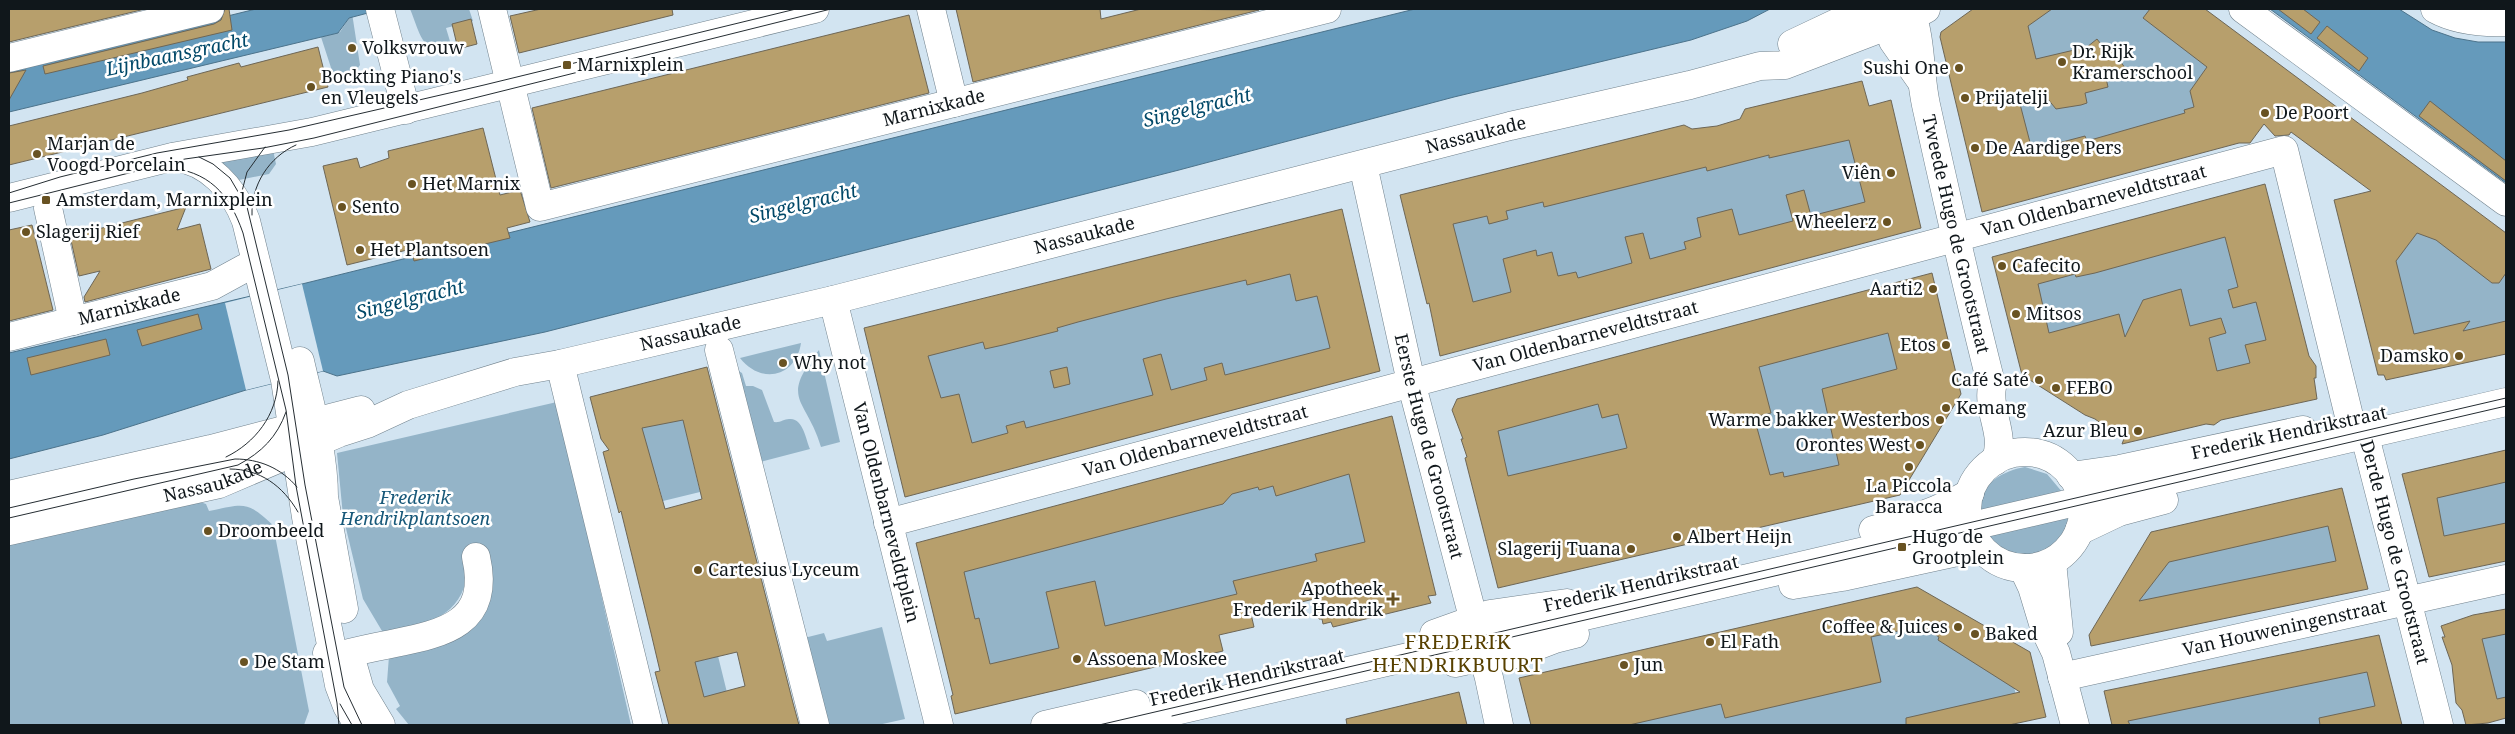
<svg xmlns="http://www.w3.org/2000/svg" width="2515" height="734" font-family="'Noto Serif',serif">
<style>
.green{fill:#94b4c8}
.water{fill:#659abb;stroke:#4c738b}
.pier{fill:#d2e4f1}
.building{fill:#b79f6c;stroke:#6d6656;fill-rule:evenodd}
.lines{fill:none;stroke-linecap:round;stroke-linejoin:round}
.minor-casing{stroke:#71828d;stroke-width:29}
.major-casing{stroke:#71828d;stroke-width:29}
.minor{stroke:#fff;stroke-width:28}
.major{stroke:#fff;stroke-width:28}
.tram{stroke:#252d32;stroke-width:1}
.poi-dot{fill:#685222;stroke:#fff;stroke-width:2}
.labels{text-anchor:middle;stroke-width:5;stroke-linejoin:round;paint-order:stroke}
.poi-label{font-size:18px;fill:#10171b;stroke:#fff;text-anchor:start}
.street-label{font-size:18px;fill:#10171b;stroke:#fff}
.park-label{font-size:18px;font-style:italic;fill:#175879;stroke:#fff}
.water-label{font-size:19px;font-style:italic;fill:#004868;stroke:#fff}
.quarter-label{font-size:20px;letter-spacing:1px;fill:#584100;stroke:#fff}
</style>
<rect width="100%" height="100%" fill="#d2e4f1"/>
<path class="green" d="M410 9H469L473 21 446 28 452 48C421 56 420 32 410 9Z
M2047 9H2160L2219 56 2192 120 2035 166 2017 103 2103 85 2125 70 2078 56 2031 64 2002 42Z
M352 13 360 65 352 76 335 80 321 37 340 32Z
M1863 111 1893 214 1468 316 1438 222Z
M273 150 276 164 269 174 239 180 219 160Z
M2249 217 2289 386 2046 374 2021 274Z
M2436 221 2506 263V333L2399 351 2367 231Z
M1315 250 1341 360 926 465 896 358Z
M1910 312 1886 466 1765 492 1732 359Z
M801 343C796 377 761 385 740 358Z
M819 350 840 442 821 447C806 397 779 401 819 350Z
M737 370 742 373 746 386H753L762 390 774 422C780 423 784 419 789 419 803 417 806 440 810 449L756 463Z
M1672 379 1704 511 1511 562 1473 418Z
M557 402 631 725H409L396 709 400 706 387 682 389 656 458 638 479 622 488 595 466 580C457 621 420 624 385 636L363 599 343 516 337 453Z
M702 414 687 437 700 492 663 501 658 482 632 435 651 418Z
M1367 454 1400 577 982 677 951 564Z
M2025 467 2047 474 2063 493 1979 513C1973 487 2004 470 2025 467Z
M2506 473V533L2442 544 2427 491Z
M200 502 206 504 209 511C244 504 246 500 273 525L309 711 304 725H9V544Z
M2339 510 2352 573 2108 626 2161 549Z
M2070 514C2072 560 2010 576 1986 533Z
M1910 614 2010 666 2020 716 1972 725H1552L1544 697Z
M882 627 905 719 878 725H824L804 638 824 633 827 641Z
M2506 629V699L2481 703 2464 638Z
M718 656 735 725H711L695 662Z
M2375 661 2387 723 2369 725H2120L2118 715Z"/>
<path class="water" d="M256 9H383L349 18 338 33 9 112V70Z
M1415 9H1770L1747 21 1691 40 1454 97 1179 170 545 332 337 376 323 371 246 390 103 435 9 459V353L302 284Z
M2270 9H2399L2432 30 2455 38 2478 42H2506V183Z"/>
<path class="pier" d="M302 284 323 371 246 390 225 303Z"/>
<path class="building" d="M9 9H145L9 42Z
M225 9H229L232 30 45 74 43 66 214 24 221 20Z
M541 9H672L673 15 519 53 510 16Z
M956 9H1100L1101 19 1141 9 1259 10 973 82Z
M1973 9H2052L2028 26 2036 59 2087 47 2097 39 2104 48 2110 47 2128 72 2106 78 2108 87 2085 93 2087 103 2081 105 2056 109 2047 98 2020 104 2032 150 2085 136 2087 141 2185 113 2184 110 2194 107 2190 91 2207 67 2143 18 2150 9H2205L2506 233V273L2499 283H2492L2436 240 2417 233 2396 261 2414 334 2470 321 2463 331 2506 321V354L2386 380 2384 375H2378L2334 200 2371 191 2291 132 2289 135 2275 136 2264 124 2250 143H2239L1982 212 1940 37 1941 32Z
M2278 9H2303L2320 22 2311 34Z
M909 15 929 93 551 188 532 108Z
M471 19 477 44 458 49 452 24Z
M2327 26 2368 58 2359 71 2317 38Z
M318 47 328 87 9 165V126L142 93 188 80 187 77 239 63 241 67Z
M26 70 9 100V73Z
M1862 81 1869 106 1891 100 1921 228 1440 356 1429 303 1427 304 1400 195 1684 125 1692 129 1717 126 1740 119 1745 109ZM1849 140 1865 202 1811 216 1804 190 1786 195 1793 221 1739 235 1732 209 1697 218 1701 237 1684 242 1686 249 1650 259 1643 233 1625 237 1632 263 1578 278 1576 272 1558 276 1552 252 1537 256 1536 250 1503 259 1511 292 1473 302 1453 224 1487 216 1489 224 1508 219 1506 211 1543 202 1544 207 1706 167 1707 171 1769 155V158Z
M2430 101 2506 161V181L2419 116Z
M483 128 500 195 520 190 530 222 507 228 510 238 414 261 411 249 347 265 323 166 357 158 360 168 389 158 388 151Z
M2265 184 2309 356 2316 366V378H2314L2317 399 2221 420 2214 425 2206 424 2122 444 2125 436 2117 427 2113 432 2095 419 2085 415 2022 375 1992 257ZM2225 237 2238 287 2228 290 2233 308 2256 302 2266 340 2245 345 2250 363 2217 371 2209 338 2226 333 2221 318 2190 326 2181 289 2143 300 2125 337 2119 314 2049 333 2038 284 2075 274 2076 277 2095 273Z
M186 207 177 230 200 224 211 269 85 302 84 297 100 271 79 276 70 236Z
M1342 209 1380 371 905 497 864 328ZM1290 274 1296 301 1317 296 1330 348 1225 375 1222 363 1204 368 1207 380 1171 390 1161 354 1143 359 1153 395 1026 428 1024 421 1006 426 1008 433 972 443 959 394 941 398 928 356 983 342 985 349 1003 345 1058 331 1057 328 1078 322 1166 299 1246 280 1247 285Z
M32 225 53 310 9 321V230Z
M1932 273 1961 394 1900 495 1498 588 1465 458 1467 457 1461 439H1463L1452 410 1457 399ZM1888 333 1897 369 1822 389 1839 465 1784 477 1783 472 1770 475 1754 417 1771 413 1759 367ZM1598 404 1602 418 1618 414 1627 448 1508 476 1498 431Z
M198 314 202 329 142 346 137 330Z
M106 339 110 355 31 375 27 358Z
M707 367 793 703 799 725H669L655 672 660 671 651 633 621 511 619 513 603 452 609 450 601 439 590 397ZM683 420 702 499 665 509 642 428ZM737 652 745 686 704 697 695 662Z
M1067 367 1070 384 1054 388 1050 371Z
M1392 416 1436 595 1428 596 1431 603 1333 627 1331 622 1323 624 1322 619H1319L1314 599 1251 614 1254 627 1219 635 1223 651 955 714 951 696 953 695 916 543ZM1349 474 1365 542 1315 554 1317 561 1233 581 1237 594 1105 626 1095 581 1046 592 1059 648 990 664 979 618 975 619 964 572 1223 504 1232 494 1258 487 1259 490 1273 486 1276 496Z
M2506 450V482L2437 498 2444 536 2506 523V561L2429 577 2402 474Z
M2342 488 2368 589 2091 646 2089 635 2151 532ZM2328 526 2336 561 2139 601 2169 562Z
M1917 587 2030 652 2046 717 2009 725H1906V718L2020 692 1938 640 1939 637 1921 626 1871 637 1881 682 1725 718 1721 704 1629 725H1531L1519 678Z
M2506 609V634L2482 639 2497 699 2506 697V718L2488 723 2466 725 2462 710 2456 703 2452 665 2442 637H2445L2441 626 2473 615Z
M2379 635 2402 725H2320L2319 718 2375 706 2367 672 2128 721 2130 725H2112L2104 691Z
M1459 692 1467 725H1347L1346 719Z"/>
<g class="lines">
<defs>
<g id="minor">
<path d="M380 9 406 110"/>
<path id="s1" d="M492 9 540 207 1327 9"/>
<path d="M931 9 954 103"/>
<path d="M2243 9 2506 202"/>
<path d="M2435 9C2457 21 2482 23 2506 22"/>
<path d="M9 58 210 9"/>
<path d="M174 157C209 161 234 189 246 221L285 380 306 517 339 685 347 706 358 725"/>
<path id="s2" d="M1363 165 1411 382 1489 678 1499 725"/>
<path d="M9 198 172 157 312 132 815 9"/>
<path d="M48 208 73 321"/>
<path id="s3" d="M833 300 939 725"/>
<path id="s4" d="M9 337 212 286 245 268"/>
<path d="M719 350 815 725"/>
<path d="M300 361C310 405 324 452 324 497L344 609"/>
<path d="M560 364 648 725"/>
<path d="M2071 476 2120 469 2303 430"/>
<path d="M9 513 243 459 282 447"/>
<path id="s5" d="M888 523 2284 150 2350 420 2362 431 2368 448 2439 725"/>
<path d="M1873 530C1908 521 1939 511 1970 493"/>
<path d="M2079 531 2119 512 2164 500"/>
<path d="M1793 585 1842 577 1980 547"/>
<path d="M1434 634 1490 614 1567 603"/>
<path d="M327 653 337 656C353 652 370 648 386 645 439 634 492 627 476 557"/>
<path d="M1455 663 1483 657 1513 655 1555 639 1575 634"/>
<path d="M354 669 360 690 381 725"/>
<path id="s6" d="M2062 677 2506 579"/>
<path d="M1045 725 1136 704"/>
<path d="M1115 725 2506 402"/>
</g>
<g id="major">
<path d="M1882 9 1893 41 1921 81"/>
<path id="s7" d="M1910 9C1922 40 1919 73 1926 105 1947 200 1968 293 1992 387 1987 412 2007 436 1995 461"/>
<path d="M1792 44 1866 9"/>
<circle cx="2025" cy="510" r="58"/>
<path d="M9 495 211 449 361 410"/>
<path id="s8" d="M9 531 219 484 339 433 367 424 408 405 515 372 560 364 833 300 1510 126 1690 85 1760 66 1785 65 1913 16 1926 9"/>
<path d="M2052 562 2059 632"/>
<path d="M2023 568 2032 587 2045 630 2056 653 2075 725"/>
</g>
</defs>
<use href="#minor" class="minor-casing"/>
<use href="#major" class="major-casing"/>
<use href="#minor" class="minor"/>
<use href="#major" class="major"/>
<path class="tram" d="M199 157 213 164 230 178 247 207 288 375 305 485 344 687 362 725
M165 167C209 171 229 193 243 233L286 410 296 486 337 703 339 725
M9 193 60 177 157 153 289 130 484 85 796 9
M241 195 247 172 265 147
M9 203 185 159 263 148 314 138 831 9
M252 215C251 185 269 157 296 145
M226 457C255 443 277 415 278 381
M230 469C260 469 283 486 298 512
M9 508 134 479 235 459C259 459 281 468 297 487
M9 518 238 465C262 452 277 437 286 412
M340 704 352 725
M1172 716 2506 406
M1099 725 2506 398"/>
</g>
<g class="poi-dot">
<circle cx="352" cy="48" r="5"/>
<circle cx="2062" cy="62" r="5"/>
<rect x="562" y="60" width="10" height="10" rx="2.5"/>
<circle cx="1959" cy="68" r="5"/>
<circle cx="311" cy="87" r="5"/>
<circle cx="1965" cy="98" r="5"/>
<circle cx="2265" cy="113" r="5"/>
<circle cx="1975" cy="148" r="5"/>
<circle cx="37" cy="154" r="5"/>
<circle cx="1891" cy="173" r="5"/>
<circle cx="412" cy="184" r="5"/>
<rect x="41" y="195" width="10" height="10" rx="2.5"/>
<circle cx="342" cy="207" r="5"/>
<circle cx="1887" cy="222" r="5"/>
<circle cx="26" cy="232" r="5"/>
<circle cx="360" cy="250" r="5"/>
<circle cx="2002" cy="266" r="5"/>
<circle cx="1933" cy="289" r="5"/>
<circle cx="2016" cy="314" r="5"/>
<circle cx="1946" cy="345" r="5"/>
<circle cx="2459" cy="356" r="5"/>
<circle cx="783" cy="363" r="5"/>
<circle cx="2039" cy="380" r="5"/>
<circle cx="2056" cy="388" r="5"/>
<circle cx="1946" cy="408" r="5"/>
<circle cx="1940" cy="420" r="5"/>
<circle cx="2138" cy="431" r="5"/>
<circle cx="1920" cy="445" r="5"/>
<circle cx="1909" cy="467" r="5"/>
<circle cx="208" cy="531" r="5"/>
<circle cx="1677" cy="537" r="5"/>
<rect x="1897" y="542" width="10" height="10" rx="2.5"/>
<circle cx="1631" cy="549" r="5"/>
<circle cx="698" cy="570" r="5"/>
<path d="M1390.5 591.5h5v5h5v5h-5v5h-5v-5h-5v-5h5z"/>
<circle cx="1958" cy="627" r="5"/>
<circle cx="1975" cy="634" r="5"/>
<circle cx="1710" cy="642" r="5"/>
<circle cx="1077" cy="659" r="5"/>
<circle cx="244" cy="662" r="5"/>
<circle cx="1624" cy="665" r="5"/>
</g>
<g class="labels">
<g class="poi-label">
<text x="362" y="54">Volksvrouw</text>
<text x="2072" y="58">Dr. Rijk<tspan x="2072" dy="21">Kramerschool</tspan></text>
<text x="577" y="71">Marnixplein</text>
<text x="1949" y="74" text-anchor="end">Sushi One</text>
<text x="321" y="83">Bockting Piano's<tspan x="321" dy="21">en Vleugels</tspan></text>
<text x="1975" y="104">Prijatelji</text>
<text x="2275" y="119">De Poort</text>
<text x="47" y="150">Marjan de<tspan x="47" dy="21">Voogd Porcelain</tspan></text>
<text x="1985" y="154">De Aardige Pers</text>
<text x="1881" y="179" text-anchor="end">Viên</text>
<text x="422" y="190">Het Marnix</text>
<text x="56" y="206">Amsterdam, Marnixplein</text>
<text x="352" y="213">Sento</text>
<text x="1877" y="228" text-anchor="end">Wheelerz</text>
<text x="36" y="238">Slagerij Rief</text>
<text x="370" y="256">Het Plantsoen</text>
<text x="2012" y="272">Cafecito</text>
<text x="1923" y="295" text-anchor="end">Aarti2</text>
<text x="2026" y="320">Mitsos</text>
<text x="1936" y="351" text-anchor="end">Etos</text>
<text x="2449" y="362" text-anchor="end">Damsko</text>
<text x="793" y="369">Why not</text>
<text x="2029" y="386" text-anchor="end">Café Saté</text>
<text x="2066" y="394">FEBO</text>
<text x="1956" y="414">Kemang</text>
<text x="1930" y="426" text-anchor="end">Warme bakker Westerbos</text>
<text x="2128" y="437" text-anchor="end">Azur Bleu</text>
<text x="1910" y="451" text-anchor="end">Orontes West</text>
<text x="1909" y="492" text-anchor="middle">La Piccola<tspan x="1909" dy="21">Baracca</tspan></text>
<text x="218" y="537">Droombeeld</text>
<text x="1687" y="543">Albert Heijn</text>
<text x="1912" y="543">Hugo de<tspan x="1912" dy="21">Grootplein</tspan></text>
<text x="1621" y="555" text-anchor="end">Slagerij Tuana</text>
<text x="708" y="576">Cartesius Lyceum</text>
<text x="1383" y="595" text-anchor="end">Apotheek<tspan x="1383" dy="21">Frederik Hendrik</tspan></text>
<text x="1948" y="633" text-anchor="end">Coffee &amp; Juices</text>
<text x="1985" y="640">Baked</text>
<text x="1720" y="648">El Fath</text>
<text x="1087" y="665">Assoena Moskee</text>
<text x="254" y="668">De Stam</text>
<text x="1634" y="671">Jun</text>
</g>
<g class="street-label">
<text dy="6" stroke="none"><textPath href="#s1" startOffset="610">Marnixkade</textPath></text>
<text dy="6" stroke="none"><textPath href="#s8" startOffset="1522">Nassaukade</textPath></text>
<text dy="6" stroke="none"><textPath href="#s5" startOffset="1248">Van Oldenbarneveldtstraat</textPath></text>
<text dy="6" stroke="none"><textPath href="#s7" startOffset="230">Tweede Hugo de Grootstraat</textPath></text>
<text dy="6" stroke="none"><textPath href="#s8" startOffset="1118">Nassaukade</textPath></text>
<text dy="6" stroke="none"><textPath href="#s4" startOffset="124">Marnixkade</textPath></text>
<text dy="6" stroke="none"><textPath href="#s8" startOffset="712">Nassaukade</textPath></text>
<text dy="6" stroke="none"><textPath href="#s5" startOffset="722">Van Oldenbarneveldtstraat</textPath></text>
<text transform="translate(2289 433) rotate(-12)" y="6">Frederik Hendrikstraat</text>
<text dy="6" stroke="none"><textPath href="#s5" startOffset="318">Van Oldenbarneveldtstraat</textPath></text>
<text dy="6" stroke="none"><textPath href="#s2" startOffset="289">Eerste Hugo de Grootstraat</textPath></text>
<text dy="6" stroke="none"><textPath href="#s8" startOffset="210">Nassaukade</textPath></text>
<text dy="6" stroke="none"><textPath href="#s3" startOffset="219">Van Oldenbarneveldtplein</textPath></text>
<text dy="6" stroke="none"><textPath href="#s5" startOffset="1865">Derde Hugo de Grootstraat</textPath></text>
<text transform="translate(1641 584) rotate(-13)" y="6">Frederik Hendrikstraat</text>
<text dy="6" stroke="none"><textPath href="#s6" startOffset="228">Van Houweningenstraat</textPath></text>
<text transform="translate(1247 678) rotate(-13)" y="6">Frederik Hendrikstraat</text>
</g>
<g class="park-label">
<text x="415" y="504">Frederik<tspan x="415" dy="21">Hendrikplantsoen</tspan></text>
</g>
<g class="water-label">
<text transform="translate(177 54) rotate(-12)" y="7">Lijnbaansgracht</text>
<text transform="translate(1197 107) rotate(-14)" y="7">Singelgracht</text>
<text transform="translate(803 203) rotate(-14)" y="7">Singelgracht</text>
<text transform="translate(410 299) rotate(-14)" y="7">Singelgracht</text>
</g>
<g class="quarter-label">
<text x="1458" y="649">FREDERIK<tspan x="1458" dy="23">HENDRIKBUURT</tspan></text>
</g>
</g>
<rect width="2515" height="734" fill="none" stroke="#10171b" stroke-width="20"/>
</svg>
